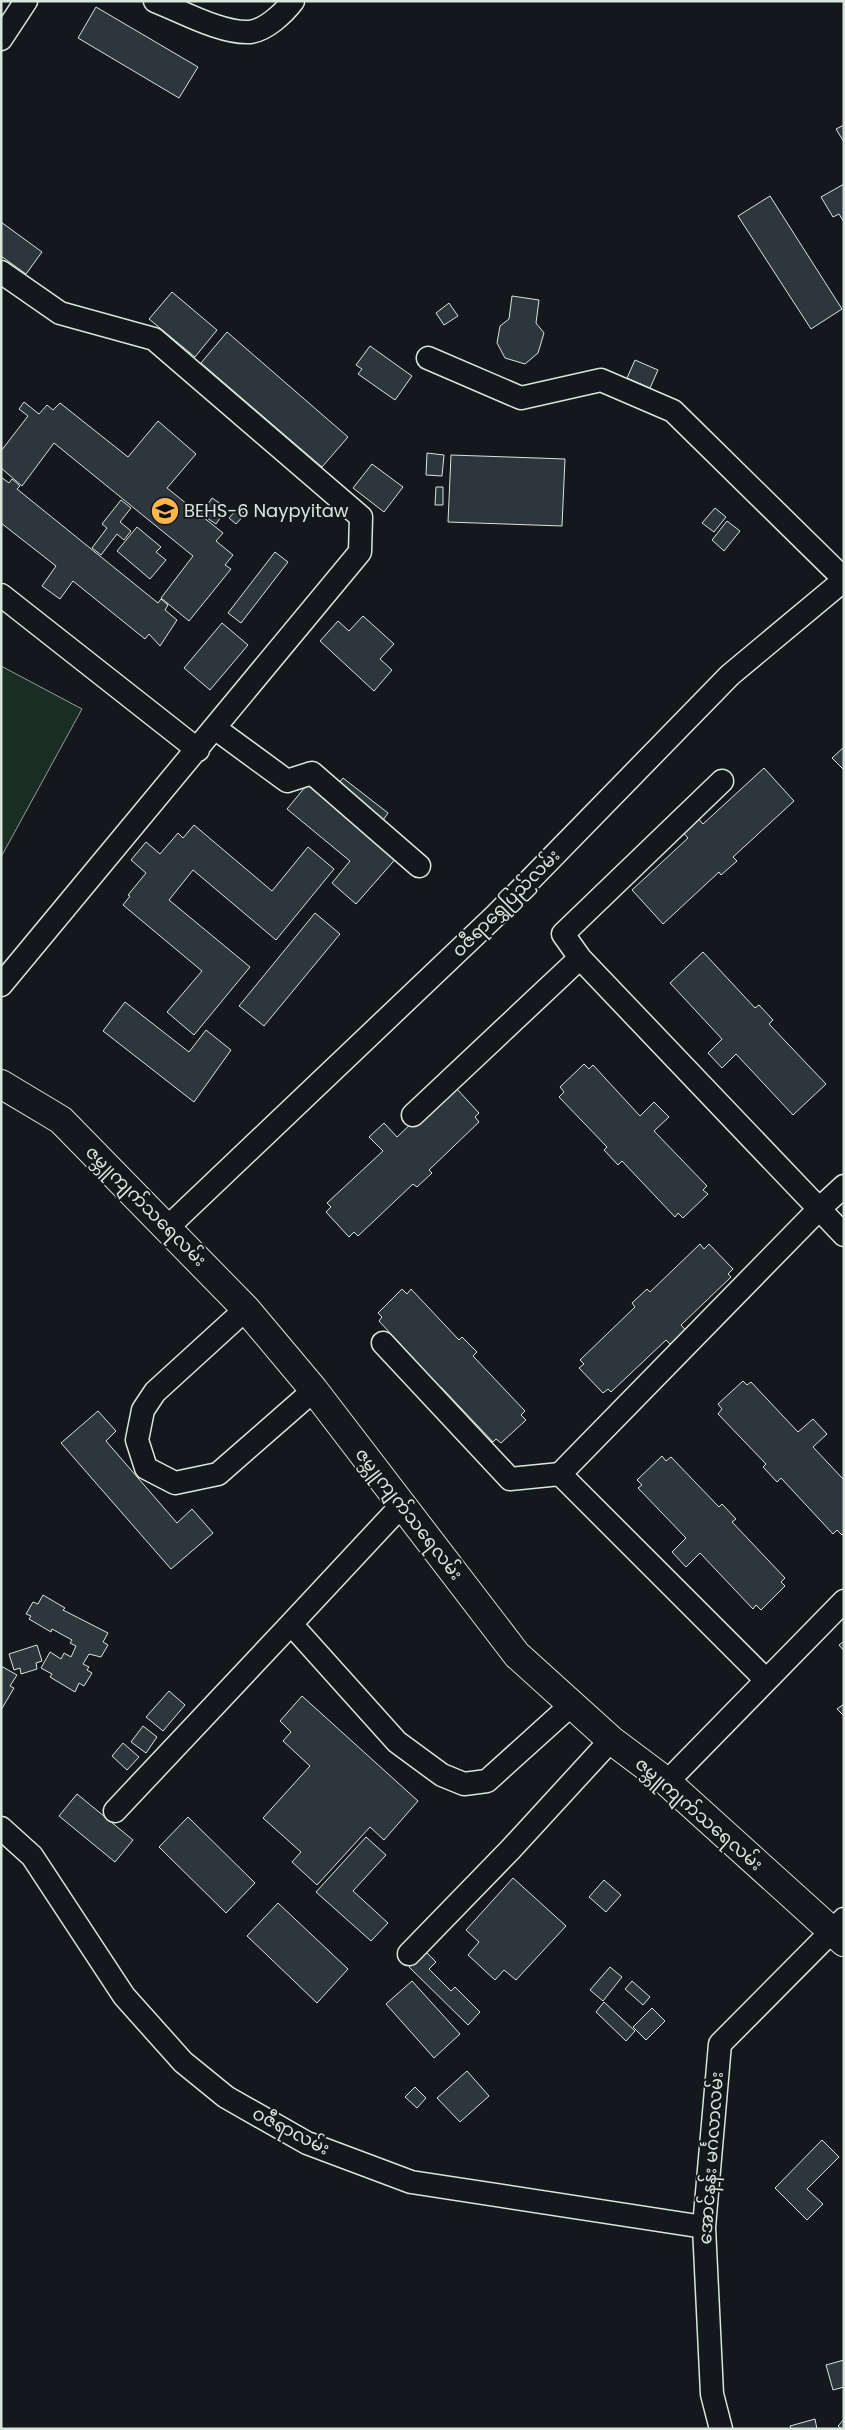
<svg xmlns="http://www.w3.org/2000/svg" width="845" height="2430" font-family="Poppins,'Noto Sans Myanmar',sans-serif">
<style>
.green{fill:#1a2d24;stroke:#939e99}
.building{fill:#2c363c;stroke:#d8e6dc}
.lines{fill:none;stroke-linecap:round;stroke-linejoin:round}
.minor-casing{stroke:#d8e6dc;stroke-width:25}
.major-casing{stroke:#d8e6dc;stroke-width:30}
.minor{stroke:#14181c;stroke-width:22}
.major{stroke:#14181c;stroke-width:28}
.labels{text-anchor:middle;stroke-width:4;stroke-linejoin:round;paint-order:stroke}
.poi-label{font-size:18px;fill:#d8e6dc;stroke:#14181c;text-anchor:start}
.street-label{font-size:18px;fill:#d8e6dc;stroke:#14181c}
</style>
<rect width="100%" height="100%" fill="#14181c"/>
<path class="green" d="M1 666 82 709 1 857Z"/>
<path class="building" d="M96 7 198 67 179 98 78 38Z
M844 125V142L836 129Z
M844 184V222L839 214 833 217 821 197Z
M770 196 842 309 811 329 738 216Z
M1 222 42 252 26 274 1 256Z
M172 292 217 330 195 357 149 319Z
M512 296 539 300 536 323 544 333 538 353 525 364 505 358 497 343 500 326 509 319Z
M449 303 458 316 444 325 436 313Z
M227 332 348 437 322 467 201 363Z
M370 346 412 376 395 400 358 374 362 369 356 365Z
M635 360 658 370 650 388 627 378Z
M24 402 39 414 47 405 53 410 60 403 128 457 158 421 196 454 167 488 223 533 216 541 233 555 225 565 231 569 189 621 161 598 193 556 54 443 22 486 1 468V451L28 416 19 409Z
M427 453 444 455 442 476 426 475Z
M451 455 565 459 562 526 448 522Z
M372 464 403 487 384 512 353 488Z
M1 477 9 483 12 479 20 486 17 489 158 603 161 599 168 605 165 610 177 620 160 646 149 634 145 639 73 581 60 599 42 586 56 566 1 523Z
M436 487H443V505H435Z
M212 498 227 508 216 524 201 514Z
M121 500 131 508 120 522 131 531 124 540 117 534 101 555 92 548 107 528 102 524Z
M238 508 245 514 236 524 229 518Z
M715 508 726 517 714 532 702 523Z
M727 521 740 531 724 551 712 540Z
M137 527 161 547 156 552 166 560 150 579 117 551Z
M275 552 288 562 241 623 228 613Z
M363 616 394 644 380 659 392 670 374 691 320 641 338 621 349 631Z
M222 623 248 645 210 690 184 668Z
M844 747V770L832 758Z
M764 768 794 801 733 857 737 861 721 875 719 872 663 924 632 890 688 838 679 828 694 814 703 824Z
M343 778 388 813 381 823 335 788Z
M310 781 399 855 356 904 332 883 350 861 287 809Z
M194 825 272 891 308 847 334 869 276 940 193 870 169 900 250 967 194 1035 167 1012 202 971 123 905 130 896 128 895 146 873 131 860 146 842 160 854 178 833 183 838Z
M315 913 340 934 264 1026 239 1006Z
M703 952 755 1008 759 1005 773 1020 769 1024 826 1084 793 1115 736 1054 722 1068 708 1053 722 1039 670 983Z
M125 1002 189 1052 206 1030 231 1050 194 1102 103 1031Z
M584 1064 589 1069 593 1065 640 1116 654 1102 669 1117 654 1131 707 1186 703 1190 708 1194 683 1218 678 1213 675 1217 622 1161 618 1165 604 1150 607 1147 559 1097 564 1092 560 1087Z
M456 1088 479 1113 475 1117 479 1122 429 1170 432 1173 417 1187 413 1184 358 1236 354 1232 349 1237 326 1212 331 1207 327 1203 383 1151 369 1137 384 1123 397 1137 448 1089Z
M700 1244 704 1249 709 1244 733 1269 728 1274 731 1277 681 1325 691 1336 676 1350 666 1340 611 1392 608 1389 603 1393 579 1368 584 1364 580 1360 635 1307 632 1303 647 1289 650 1292Z
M402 1289 407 1294 411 1289 459 1340 462 1337 477 1352 473 1356 525 1411 521 1415 526 1420 501 1443 496 1439 493 1442 441 1387 434 1392 420 1377 426 1372 379 1321 382 1317 378 1313Z
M743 1381 747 1385 751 1382 798 1432 813 1419 827 1434 813 1447 844 1480V1533L842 1535 837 1530 833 1534 781 1478 777 1482 763 1467 766 1464 718 1414 722 1409 718 1404Z
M98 1411 116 1431 106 1441 177 1523 192 1509 213 1533 171 1569 61 1443Z
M662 1456 666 1461 671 1457 719 1507 722 1504 736 1519 732 1522 785 1578 781 1582 785 1586 761 1610 756 1605 753 1609 700 1553 686 1567 672 1552 686 1538 638 1488 642 1485 637 1480Z
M43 1595 65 1608 63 1610 108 1633 103 1642 108 1645 101 1657 89 1654 83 1664 89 1667 87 1670 92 1673 84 1686 79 1683 75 1692 50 1677 52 1674 41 1668 50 1652 61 1659 64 1653 71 1657 76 1646 70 1643 72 1640 52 1629 51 1632 29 1619 31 1616 26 1614 33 1602 38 1604Z
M844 1641V1651L839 1645Z
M37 1645 42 1661 36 1663 37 1669 21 1674 20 1668 14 1670 9 1654Z
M1 1666 17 1675 10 1686 14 1688 1 1710Z
M169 1691 185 1705 163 1731 146 1717Z
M302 1696 418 1801 384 1840 370 1827 317 1885 292 1862 301 1852 263 1818 310 1766 283 1741 291 1732 280 1721Z
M844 1704V1716L837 1709Z
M143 1726 157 1737 146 1753 131 1742Z
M123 1743 139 1757 127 1770 112 1756Z
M77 1794 133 1840 115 1862 59 1816Z
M188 1817 255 1883 226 1913 159 1847Z
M366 1837 386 1855 353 1891 388 1923 371 1941 316 1892Z
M513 1878 566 1926 516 1980 504 1970 495 1980 468 1955 479 1942 466 1930Z
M604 1880 621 1895 606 1912 589 1897Z
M278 1903 348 1969 317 2003 247 1936Z
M424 1950 436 1962 429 1969 451 1991 455 1987 480 2012 468 2025 409 1967Z
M610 1967 622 1977 603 2001 590 1990Z
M412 1981 460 2034 434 2058 386 2004Z
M632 1981 650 1997 643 2005 625 1989Z
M604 2002 635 2031 626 2041 596 2012Z
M652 2008 665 2021 646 2040 633 2027Z
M467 2071 489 2096 460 2122 437 2098Z
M415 2087 426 2098 417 2108 405 2097Z
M822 2140 839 2157 807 2189 823 2204 807 2220 775 2188Z
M844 2360V2387L833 2390 826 2365Z
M815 2419 817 2429H791L790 2426Z
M844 2419V2429H842L838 2426Z"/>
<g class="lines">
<defs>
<path id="minor" d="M155 1C181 11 222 34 250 32 266 30 284 13 293 1
M1 39 26 1
M1 272 60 313 154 339 361 517 360 552 1 985
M428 358 521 398 601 380 673 411 844 579
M1 595 198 750
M216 729 287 781 312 773 419 866
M722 781 563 934 580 958 844 1235
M413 1115 580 958
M168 1227 496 915 730 675 844 580
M246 1309 155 1392 143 1410 137 1440 146 1468 175 1483 218 1474 314 1390
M383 1343 510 1479 560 1474 766 1680
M560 1474 819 1209 844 1186
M291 1624 401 1506
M667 1782 844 1601
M115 1811 291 1624 397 1742 442 1775 464 1784 487 1781 570 1706
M1 1828 32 1856 124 1996 183 2062 226 2097 307 2143 411 2182 704 2227
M409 1954 510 1850 611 1740
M721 2429 712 2394 704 2227 720 2044 844 1919"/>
<path id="major" d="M1 1084 61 1120 246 1309 314 1390 517 1655 611 1740 667 1782 844 1942"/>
</defs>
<use href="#minor" class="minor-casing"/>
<use href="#major" class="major-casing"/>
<use href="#minor" class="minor"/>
<use href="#major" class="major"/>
</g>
<defs>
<symbol id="school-disc" viewBox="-11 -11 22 22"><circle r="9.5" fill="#ffb74d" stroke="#14181c"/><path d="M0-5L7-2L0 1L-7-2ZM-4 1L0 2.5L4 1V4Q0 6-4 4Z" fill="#111"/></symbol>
</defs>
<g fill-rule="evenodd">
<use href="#school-disc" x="149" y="495" width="32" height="32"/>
</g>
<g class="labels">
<g class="poi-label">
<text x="184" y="517">BEHS-6 Naypyitaw</text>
</g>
<g class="street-label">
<text transform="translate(506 903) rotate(-45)" y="6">ဝဇီရာရွှေပြည်လမ်း</text>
<text transform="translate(146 1206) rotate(45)" y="6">ဇမ္ဘူကျက်သရေလမ်း</text>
<text transform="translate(409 1514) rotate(52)" y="6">ဇမ္ဘူကျက်သရေလမ်း</text>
<text transform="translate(699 1814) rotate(41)" y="6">ဇမ္ဘူကျက်သရေလမ်း</text>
<text transform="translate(291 2131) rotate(27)" y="6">ဝဇီရာလမ်း</text>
<text transform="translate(711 2158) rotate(-86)" y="6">အောင်နန်း မင်္ဂလာလမ်း</text>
</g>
</g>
<rect width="845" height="2430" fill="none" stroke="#d8e6dc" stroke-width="5"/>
</svg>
